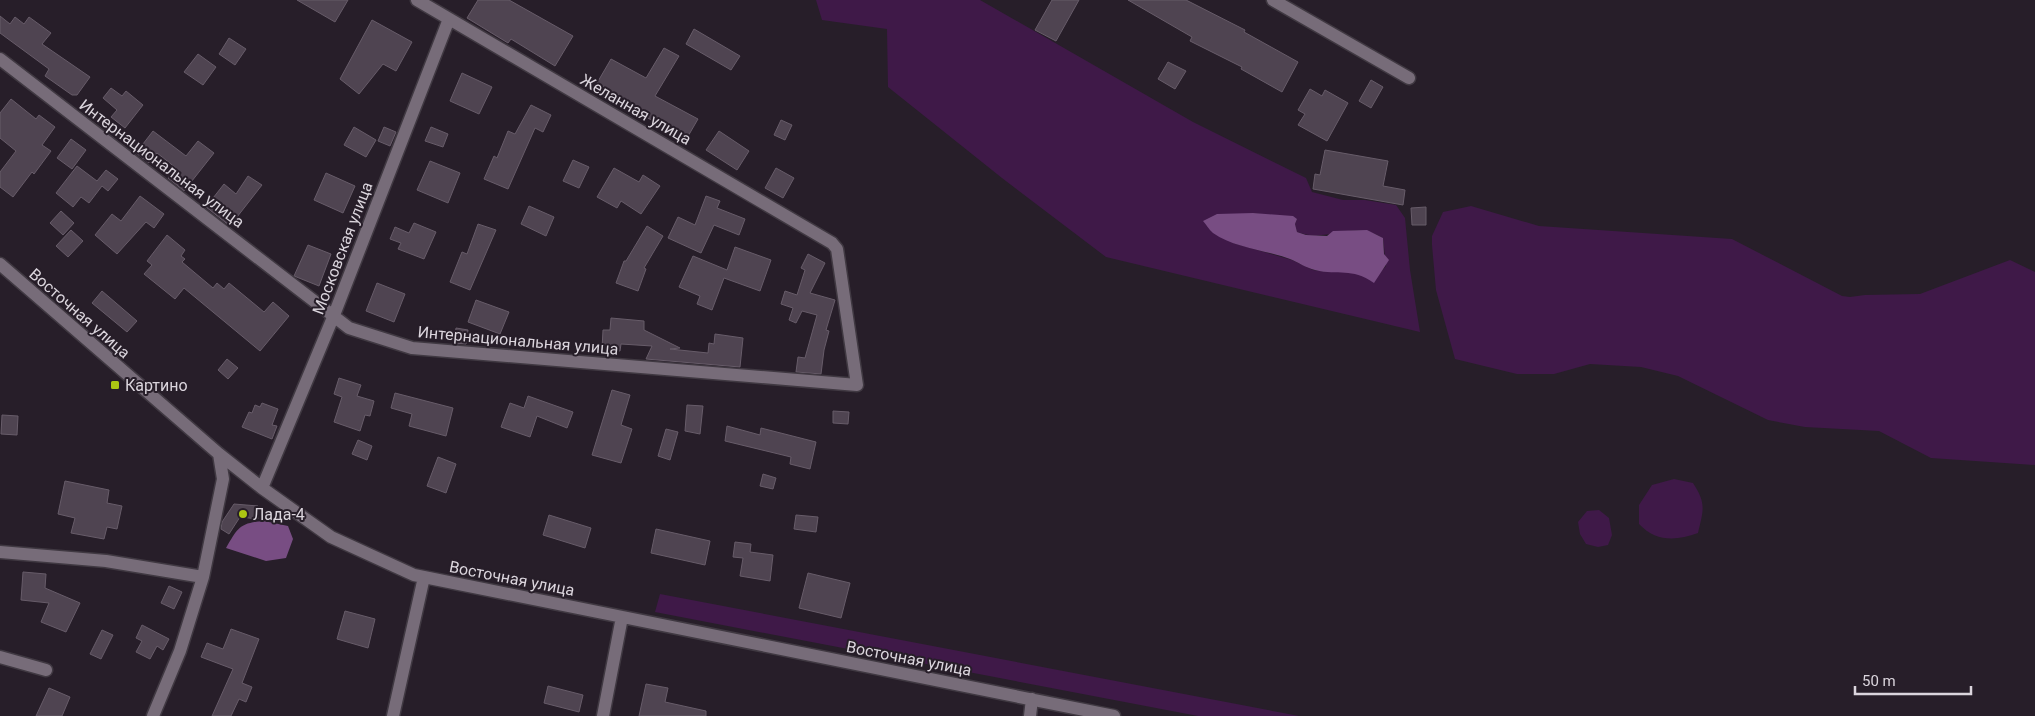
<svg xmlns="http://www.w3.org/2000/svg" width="2035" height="716" font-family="Roboto,sans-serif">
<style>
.green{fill:#3f1948;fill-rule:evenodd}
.water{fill:#784d83}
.building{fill:#4f4451;stroke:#675c69}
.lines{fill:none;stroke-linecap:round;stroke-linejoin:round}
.minor-casing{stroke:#403942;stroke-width:15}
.minor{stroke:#776c79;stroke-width:12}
.poi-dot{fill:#acc613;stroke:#271e29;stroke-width:2}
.labels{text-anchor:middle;stroke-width:4;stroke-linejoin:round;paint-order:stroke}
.street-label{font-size:16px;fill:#dbd5dd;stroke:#271e29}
.poi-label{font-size:16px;fill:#dbd5dd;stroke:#271e29;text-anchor:start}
</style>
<rect width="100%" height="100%" fill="#271e29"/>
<path class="green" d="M816 0H980L1193 122 1306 178 1312 192 1343 200H1365L1396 205 1405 218 1410 270 1420 332 1106 257 1002 178 888 87 887 29 822 20ZM1253 213 1297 219 1295 224 1297 232C1330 244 1350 219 1383 238L1386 266 1377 276 1345 272H1328L1313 270 1292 260 1233 243 1237 215Z
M1471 206 1539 226 1732 239 1842 296 1850 297 1865 295 1920 294 2010 260 2035 272V465L1931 458 1879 431 1805 427 1768 420 1678 376 1641 367 1590 364 1554 374H1517L1455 359 1436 290 1432 245V236L1443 212Z
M1674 479 1693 483C1707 504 1703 511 1698 533 1676 541 1656 542 1639 524V505L1652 485Z
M1599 510 1609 518 1612 535 1608 545 1598 547 1586 544 1580 534 1578 522 1587 511Z
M660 594 1299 716H1198L655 612Z"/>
<path class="water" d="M1253 213 1293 216 1297 219 1295 224 1297 232 1306 235 1327 236 1333 231 1367 230 1383 238 1384 254 1389 260 1374 283C1351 267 1339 276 1315 270 1306 268 1298 262 1290 259 1266 250 1234 248 1213 233 1209 230 1206 224 1203 221L1217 214Z
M264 521 288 526 293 539 286 558 266 561 226 548C238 528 239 523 264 521Z"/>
<path class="building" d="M297 0H348L335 22Z
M478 0H509L573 36 555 66 511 39 508 43 467 18Z
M1052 0H1079L1056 41 1035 30Z
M1128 0H1186L1245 30 1244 32 1298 62 1282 92 1241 69 1242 67 1190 41 1192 37Z
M0 16 10 24 15 17 24 24 29 17 51 33 42 44 90 77 77 95H72L45 76 49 69 0 33Z
M372 20 412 42 396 71 383 64 359 94 340 79Z
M694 29 740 56 731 70 686 44Z
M229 38 246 49 235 65 219 54Z
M664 48 679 56 655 96 698 119 687 138 628 108 631 102 597 83 611 59 646 78Z
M198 54 216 67 203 85 184 72Z
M1168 62 1186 71 1175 89 1158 79Z
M462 73 492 87 479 114 450 101Z
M1371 80 1383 87 1371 108 1359 101Z
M111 88 122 96 126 91 143 105 125 128 111 117 117 110 103 98Z
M1310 89 1322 96 1325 90 1348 103 1327 141 1298 125 1305 114 1298 110Z
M11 99 36 119 39 115 55 127 42 145 51 151 34 174 32 172 13 197 0 187V172L16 151 0 138V113Z
M531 105 551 115 543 132 535 128 508 189 484 179 494 156 497 158 508 131 515 134Z
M781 120 792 125 785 140 774 135Z
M354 127 376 140 366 157 344 145Z
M384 127 396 132 390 146 378 141Z
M431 127 448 134 443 147 425 141Z
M153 131 186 156 198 141 214 153 184 191 168 178 176 168 157 153 149 163 136 153Z
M719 131 749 151 737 170 706 150Z
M71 139 86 150 72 169 57 158Z
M1325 150 1388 161 1383 186 1405 190 1403 205 1313 189 1315 174 1320 175Z
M573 160 589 167 579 188 563 181Z
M430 161 460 173 448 203 417 190Z
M77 166 97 181 106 170 118 179 108 191 102 186 89 203 81 197 73 207 56 193Z
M614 168 639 182 643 175 660 186 641 214 621 201 617 208 597 197Z
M776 168 794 178 783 198 765 188Z
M326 173 355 186 343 213 314 200Z
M248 176 262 185 230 226 206 207 224 184 236 194Z
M140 196 164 214 154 228 146 222 117 254 95 235 112 214 121 221Z
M706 196 720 201 717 208 745 219 739 235 714 225 701 253 668 238 678 217 695 225Z
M529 206 554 217 546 236 521 224Z
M1426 207V225H1412L1411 208Z
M61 211 74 223 63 235 50 223Z
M414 223 436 232 424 259 398 249 401 243 390 239 395 227 409 233Z
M478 224 496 230 470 290 450 282 462 252 467 254Z
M647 226 663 236 644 268 646 269 638 291 616 283 624 261H626Z
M71 230 83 241 68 257 56 246Z
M167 235 185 250 181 256 185 259 182 262 213 288 217 283 224 289 229 283 264 312 273 302 289 316 260 351 184 288 175 299 144 274 152 265 147 261Z
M308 245 331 254 319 286 294 276Z
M735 247 771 260 760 291 724 278 712 310 697 304 700 296 679 287 693 256 727 270Z
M808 254 825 263 810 293 835 300 826 330 829 331 824 350 821 374 796 372 798 357 805 358 817 315 802 311 796 323 789 320 793 308 781 304 785 291 797 295 805 270 801 268Z
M377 283 405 294 394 322 366 311Z
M102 291 137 321 127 332 92 303Z
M476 300 509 312 500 334 468 322Z
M611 318 644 321V330L680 348 670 349 708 353 709 343 714 344 715 334 743 338 740 367 646 359 652 346 621 344 620 351 602 349 603 330H610Z
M456 328 468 330 466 344 454 343Z
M227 359 238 368 228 379 218 370Z
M339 378 361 385 357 396 374 401 370 416 365 415 360 431 334 422 342 397 334 394Z
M612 390 630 395 621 425 632 429 621 463 592 455Z
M395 393 453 408 446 436 409 426 412 414 391 408Z
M528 396 573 412 567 428 537 416 530 437 501 427 510 403 524 408Z
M262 403 278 409 272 425 277 426 272 439 242 427 249 412 252 413 255 405 260 407Z
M687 405 703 406 700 434 685 431Z
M833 411 849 412 848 424 833 423Z
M2 415 18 416 17 435 1 434Z
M727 426 760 435 761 428 816 442 810 469 790 464 791 457 725 441Z
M666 429 678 432 670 460 658 456Z
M358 440 372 446 367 460 352 454Z
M438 457 456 464 446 493 427 486Z
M763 474 776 478 773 489 760 486Z
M65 481 109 490 107 503 122 506 117 529 107 527 104 539 71 533 75 518 58 514Z
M234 504 258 506V519L240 517 229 534 221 529 222 522Z
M549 515 591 528 585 548 543 535Z
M796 515 818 517 816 532 794 529Z
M656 529 710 541 705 565 651 553Z
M735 542 751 544 750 552 773 555 770 581 740 576 743 558 733 557Z
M23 572 46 574 45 588 80 603 66 632 41 622 49 603 21 600Z
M808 573 850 583 841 618 799 608Z
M169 586 182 592 174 609 161 603Z
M345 611 375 619 368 648 337 639Z
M142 625 169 639 163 650 157 646 150 659 136 652 142 641 136 638Z
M231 629 259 639 242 683 252 687 246 702 239 699 231 716H212L233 669 201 657 207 643 223 649Z
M102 630 113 635 101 659 90 654Z
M646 684 668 688 665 702 706 711V716H639Z
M548 686 583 695 579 712 544 703Z
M49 688 70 697 62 716H36Z"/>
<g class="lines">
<defs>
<path id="minor" d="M1273 0 1409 78
M0 59 349 328 412 348 857 385 837 249 832 243 417 0
M0 264 219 454 262 488 331 537 414 575 1114 716
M262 488 334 315 449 19
M0 552 106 561 203 577
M0 657 46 670
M153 716 180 651 203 577 223 479 219 454
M393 716 424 577
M603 716 622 617
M1030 716 1032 699"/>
</defs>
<use href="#minor" class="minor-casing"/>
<use href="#minor" class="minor"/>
</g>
<g class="poi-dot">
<rect x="110" y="380" width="10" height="10" rx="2.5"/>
<circle cx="243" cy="514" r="5"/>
</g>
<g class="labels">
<g class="street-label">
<text transform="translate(636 109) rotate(30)" y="6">Желанная улица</text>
<text transform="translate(162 163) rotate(37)" y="6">Интернациональная улица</text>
<text transform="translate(342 248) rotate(-69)" y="6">Московская улица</text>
<text transform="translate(80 313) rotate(41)" y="6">Восточная улица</text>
<text transform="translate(518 340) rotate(5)" y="6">Интернациональная улица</text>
<text transform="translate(512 578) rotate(11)" y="6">Восточная улица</text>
<text transform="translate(909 658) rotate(11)" y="6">Восточная улица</text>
</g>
<g class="poi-label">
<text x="125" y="391">Картино</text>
<text x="253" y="520">Лада-4</text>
</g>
</g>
<path d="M1855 686v8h116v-8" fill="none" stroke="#dbd5dd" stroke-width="2.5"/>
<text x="1862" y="686" font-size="15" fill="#dbd5dd" stroke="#271e29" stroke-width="4" paint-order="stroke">50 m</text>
</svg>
